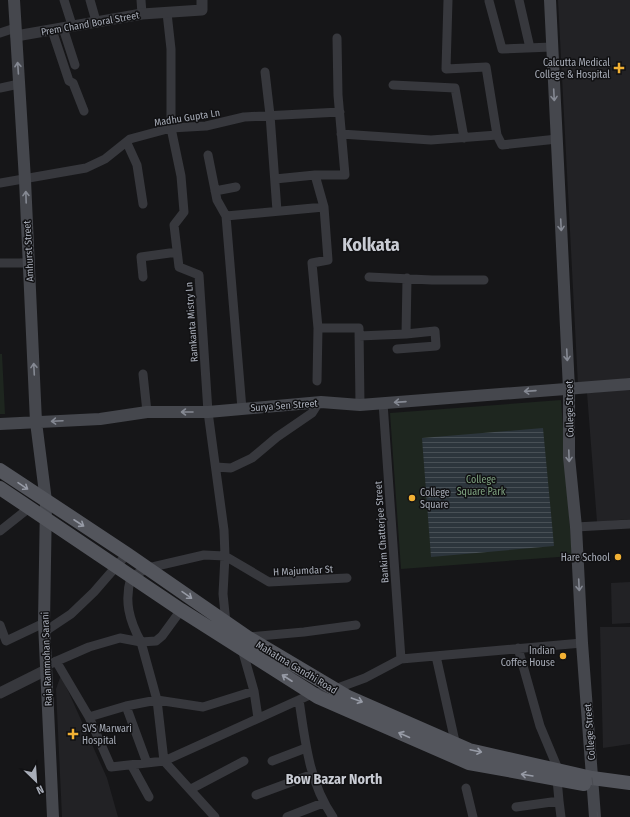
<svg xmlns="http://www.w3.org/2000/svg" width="630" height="817" font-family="'Fira Sans Condensed',sans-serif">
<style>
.built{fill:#222225}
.green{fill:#1e261f}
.water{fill:url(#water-rules)}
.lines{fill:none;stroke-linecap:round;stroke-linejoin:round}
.minor{stroke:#37383d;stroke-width:9}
.tertiary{stroke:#37383d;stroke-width:11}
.secondary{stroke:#45474d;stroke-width:12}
.primary{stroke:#53555c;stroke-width:14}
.tram{stroke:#4a4c52;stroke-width:1}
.oneway{stroke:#858993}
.oneway2{stroke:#979ba6}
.poi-dot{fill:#f2b134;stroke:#111113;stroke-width:1.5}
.labels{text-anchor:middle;stroke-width:3;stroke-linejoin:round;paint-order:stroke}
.street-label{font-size:10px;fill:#a8adb8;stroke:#111113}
.poi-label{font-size:10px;fill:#a8adb8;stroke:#111113;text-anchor:end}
.park-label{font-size:10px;fill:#7fa381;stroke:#111113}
.district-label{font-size:14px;font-weight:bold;fill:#c9ccd4;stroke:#111113}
.town-label{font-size:18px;font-weight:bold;fill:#c9ccd4;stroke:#111113}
</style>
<defs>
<pattern id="water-rules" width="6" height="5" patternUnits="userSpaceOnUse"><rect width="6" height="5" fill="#2c353c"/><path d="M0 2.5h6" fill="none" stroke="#485056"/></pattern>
</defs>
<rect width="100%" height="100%" fill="#161618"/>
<path class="built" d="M558 0H630V378L578 385Z
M630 389V519L597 522 587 393Z
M630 582V623L612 624 611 583Z
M600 627H630V744L603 748Z
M61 675 107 778 118 817H62L56 689Z"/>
<path class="green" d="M0 354H2L5 414H0Z
M561 400 572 556 401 569 390 413Z"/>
<path class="water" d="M543 428 554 546 431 557 422 438Z"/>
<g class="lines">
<path class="minor" d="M64 0 72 25
M90 0 96 21
M141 0 142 14
M448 0 446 69 486 67 497 135
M519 0 530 48
M489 1 502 49 552 47
M167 13 171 49V128L181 176 184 212 174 225 179 267 199 275 208 412 224 530 225 556 223 594 226 623
M63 28 75 65
M52 30 69 81 73 83 84 111
M0 33 15 28
M265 72 270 115 277 211
M393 85 455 88 464 138
M0 88 19 84
M341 134 431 140 497 135 502 145 557 139
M127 143 137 165 143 204
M208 155 217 200 226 216 242 409
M315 175 324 207 328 260 312 263 318 328 317 381
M275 179 315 175H345L338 95 337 38
M0 183 86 168 105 159 130 139 171 128 206 126 244 117 340 112
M215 191 236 187
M226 216 324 207
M0 263H28
M143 277 141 257 177 252
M369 277 432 280H484
M318 328H359L360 405
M359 336 406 334 407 278
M397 349 436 346 435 331 406 334
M143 374 147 412
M383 403 401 659
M216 467 231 468 252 458 277 437 312 413 319 402
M576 527 630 524
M0 531 29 508
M181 610 162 636 156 641 141 642C129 620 124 601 131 577L148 568 204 555 225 556 269 582 347 578
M0 625 6 641 44 623
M44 632 71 614 94 592 127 554
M248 637 304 632 356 625
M518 648 540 726 558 769 557 779 559 801
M242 649 254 691 258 718
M436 656 456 746
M56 661 89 717 111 767 164 761 312 694 335 689 365 678 401 659 582 643
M50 664 89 647 120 638 141 642 157 700 164 761 215 817
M299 700C305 740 309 783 333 817
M126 706 147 763
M89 717 126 706 157 700 203 707 254 691
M272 761 306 748
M132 766 149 797
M466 788 473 817
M191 789 244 761
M256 795 313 774
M516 807 559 801 561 817
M287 817 323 803"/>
<path class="tertiary" d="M16 36 142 14 202 10V0
M0 693 46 670"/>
<path class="secondary" d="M14 0 25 180 36 422 46 501 44 623 53 817
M550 0 569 389V457L576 527 582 643 595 817
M0 424 100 419 147 412H208L321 402 360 405 630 384"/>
<path class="primary" d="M0 470 127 554 247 637 348 697 469 750 592 778 630 783
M0 488 181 610 318 697 469 763 584 784"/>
<path class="tram" d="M592 778 593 786
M597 812 598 817"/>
</g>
<defs><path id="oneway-shaft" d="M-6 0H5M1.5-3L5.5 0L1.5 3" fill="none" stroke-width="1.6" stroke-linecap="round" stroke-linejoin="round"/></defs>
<g class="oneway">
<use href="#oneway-shaft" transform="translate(18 68) rotate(-94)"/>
<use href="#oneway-shaft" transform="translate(554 95) rotate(87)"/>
<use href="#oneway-shaft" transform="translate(26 197) rotate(-92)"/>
<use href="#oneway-shaft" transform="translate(561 225) rotate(87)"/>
<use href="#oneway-shaft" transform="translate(567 355) rotate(87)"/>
<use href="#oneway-shaft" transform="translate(34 369) rotate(-93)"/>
<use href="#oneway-shaft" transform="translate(530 391) rotate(176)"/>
<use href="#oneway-shaft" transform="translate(400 402) rotate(176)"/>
<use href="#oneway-shaft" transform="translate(187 412) rotate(180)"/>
<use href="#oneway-shaft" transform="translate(57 421) rotate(177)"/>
<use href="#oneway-shaft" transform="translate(569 456) rotate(88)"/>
<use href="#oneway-shaft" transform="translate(579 585) rotate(87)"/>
</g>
<g class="oneway2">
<use href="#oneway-shaft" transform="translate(23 486) rotate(34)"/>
<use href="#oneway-shaft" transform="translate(79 523) rotate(33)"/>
<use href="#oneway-shaft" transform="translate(187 595) rotate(35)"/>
<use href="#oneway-shaft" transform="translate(287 678) rotate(-147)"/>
<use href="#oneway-shaft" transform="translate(357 700) rotate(20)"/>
<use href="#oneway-shaft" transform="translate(404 735) rotate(-156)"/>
<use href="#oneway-shaft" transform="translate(476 751) rotate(12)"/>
<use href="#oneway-shaft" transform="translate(527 775) rotate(-171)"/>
</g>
<g class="poi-dot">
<path d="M617 62h4v4h4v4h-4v4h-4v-4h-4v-4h4z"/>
<circle cx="412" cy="498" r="4"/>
<circle cx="618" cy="557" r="4"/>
<circle cx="563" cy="656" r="4"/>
<path d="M71 728h4v4h4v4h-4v4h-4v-4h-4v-4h4z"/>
</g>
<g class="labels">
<g class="street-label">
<text transform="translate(90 23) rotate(-10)" y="4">Prem Chand Boral Street</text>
<text transform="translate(187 117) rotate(-9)" y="4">Madhu Gupta Ln</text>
<text transform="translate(28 251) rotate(-93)" y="4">Amhurst Street</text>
<text transform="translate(191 322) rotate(-94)" y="4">Ramkanta Mistry Ln</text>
<text transform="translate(284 405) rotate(-4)" y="4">Surya Sen Street</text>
<text transform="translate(569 409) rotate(-91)" y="4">College Street</text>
<text transform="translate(381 532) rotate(-94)" y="4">Bankim Chatterjee Street</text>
<text transform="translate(303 570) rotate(-3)" y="4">H Majumdar St</text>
<text transform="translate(46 659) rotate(-92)" y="4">Raja Rammohan Sarani</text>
<text transform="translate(297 667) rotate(31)" y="4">Mahatma Gandhi Road</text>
<text transform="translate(589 732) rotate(-94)" y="4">College Street</text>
</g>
<g class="poi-label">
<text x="610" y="66">Calcutta Medical<tspan x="610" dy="12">College &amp; Hospital</tspan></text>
<text x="420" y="496" text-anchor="start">College<tspan x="420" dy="12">Square</tspan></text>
<text x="610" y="561">Hare School</text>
<text x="555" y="654">Indian<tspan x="555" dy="12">Coffee House</tspan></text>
<text x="82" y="732" text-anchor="start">SVS Marwari<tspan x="82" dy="12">Hospital</tspan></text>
</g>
<g class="park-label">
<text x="481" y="483">College<tspan x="481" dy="12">Square Park</tspan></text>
</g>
<g class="district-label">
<text x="334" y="784">Bow Bazar North</text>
</g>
<g class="town-label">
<text x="371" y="251">Kolkata</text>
</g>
</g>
<g transform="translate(36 781) rotate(155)" stroke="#111113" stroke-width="3" paint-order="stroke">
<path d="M0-3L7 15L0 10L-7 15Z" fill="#a8adb8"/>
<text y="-6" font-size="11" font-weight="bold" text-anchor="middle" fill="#a8adb8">N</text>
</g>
</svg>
